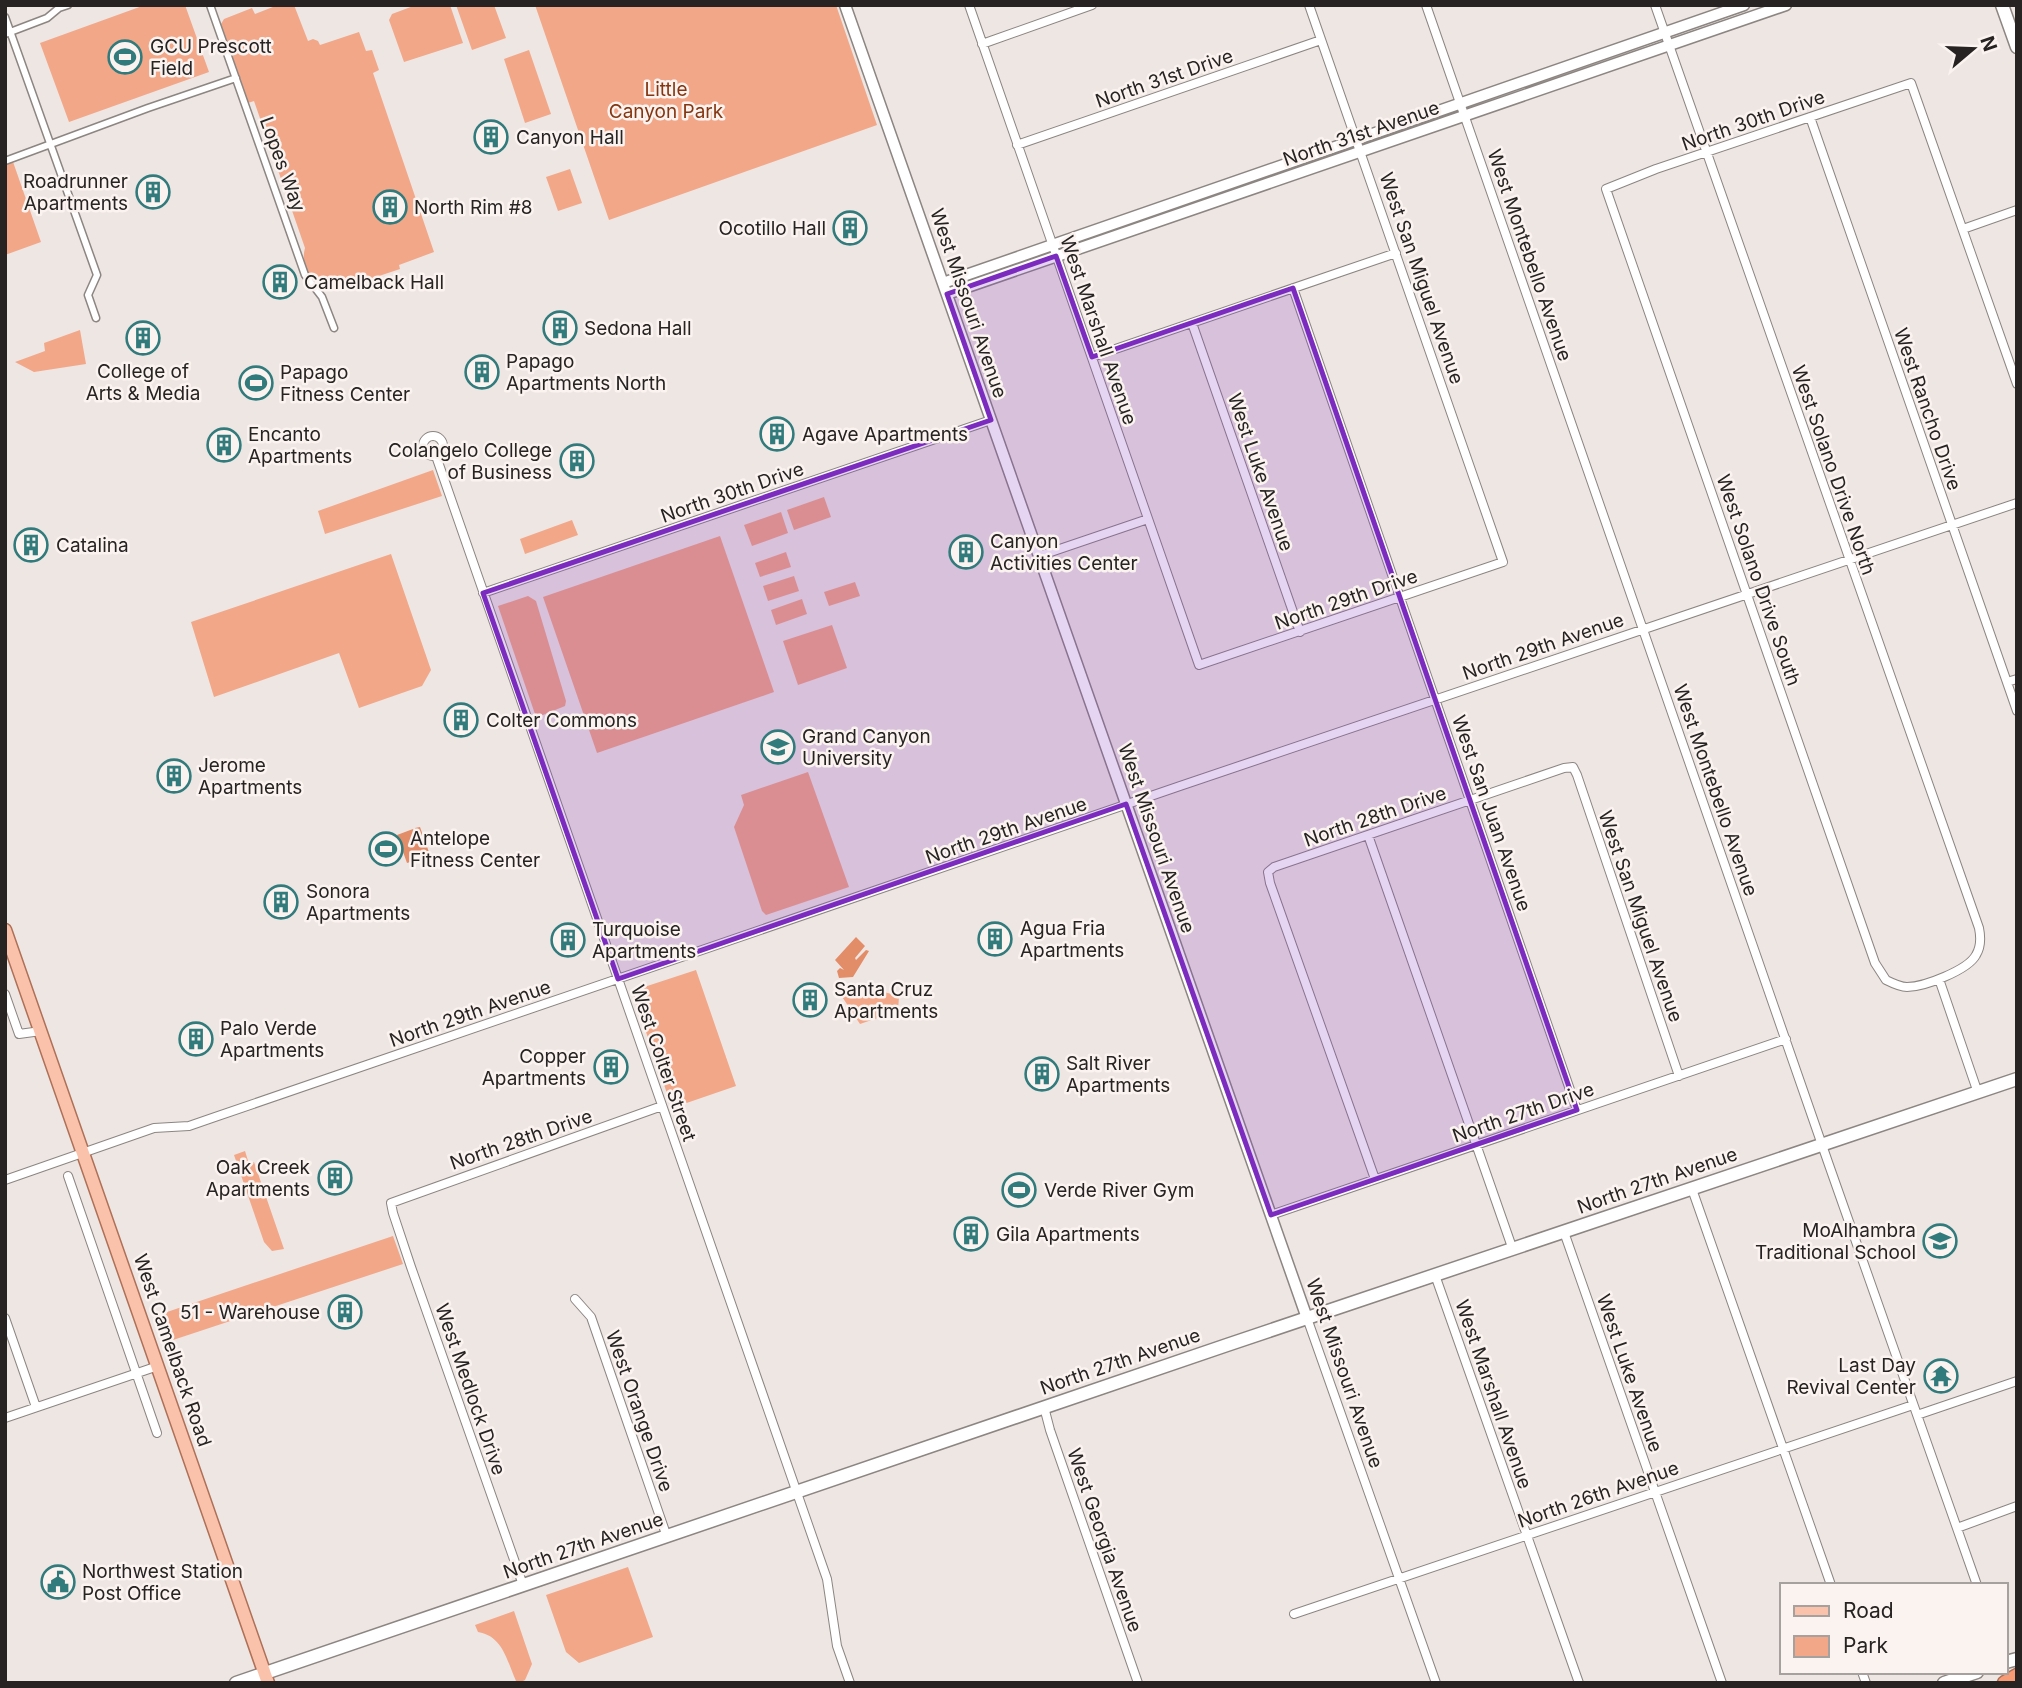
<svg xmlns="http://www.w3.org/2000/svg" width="2022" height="1688" font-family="Inter,sans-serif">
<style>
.green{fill:#f2a788}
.water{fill:#e38c68}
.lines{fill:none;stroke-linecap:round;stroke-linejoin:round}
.pedestrian-casing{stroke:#8c8582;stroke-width:9}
.minor-casing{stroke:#8c8582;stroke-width:10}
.tertiary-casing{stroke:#8c8582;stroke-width:13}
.secondary-casing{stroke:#8c8582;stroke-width:15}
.primary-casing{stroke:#ae7057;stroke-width:15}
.motorway-casing{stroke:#ae7057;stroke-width:17}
.pedestrian{stroke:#fff;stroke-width:6}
.minor{stroke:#fff;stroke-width:8}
.tertiary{stroke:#fff;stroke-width:10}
.secondary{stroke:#fff;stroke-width:12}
.primary{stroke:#fbc2ab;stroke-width:12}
.motorway{stroke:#f89a73;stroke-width:14}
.marked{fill:#7b2cbf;fill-opacity:0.2;stroke:#7b2cbf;stroke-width:5;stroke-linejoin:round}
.labels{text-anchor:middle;stroke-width:5;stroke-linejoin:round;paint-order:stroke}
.poi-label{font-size:19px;fill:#262322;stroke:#fbf3f0;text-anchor:start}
.street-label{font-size:19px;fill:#262322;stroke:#fbf3f0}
.park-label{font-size:19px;fill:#853610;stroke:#fbf3f0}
</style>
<rect width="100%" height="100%" fill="#eee6e3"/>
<path class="green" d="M145 5H185L209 72 69 122 40 43Z
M278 5H294L308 41 313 39 318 41 320 45 359 32 366 51 372 50 379 70 373 73 434 252 399 265 400 269 340 289 339 286 323 291C311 279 300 266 305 248L254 101 248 103 221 24 224 19 252 8 255 14Z
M416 5H450L463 43 404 62 389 20 392 14Z
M456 5H494L506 38 472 50Z
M535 5H836L877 125 609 220Z
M529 50 551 114 525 123 504 59Z
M12 159 41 242 5 255V161Z
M570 169 582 203 558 211 546 177Z
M80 330 86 364 34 372 15 362 45 351 44 343Z
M433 470 442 496 325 534 318 511Z
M824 497 831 517 794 530 787 510Z
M781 512 788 533 752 546 744 525Z
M572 520 578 535 525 554 520 539Z
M720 536 774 692 597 753 543 597Z
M786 552 791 567 760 577 755 563Z
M391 554 431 670 422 686 359 708 339 653 214 697 191 622Z
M794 576 799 591 768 601 763 586Z
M855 582 860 596 829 606 824 592Z
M528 596 536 601 566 701 565 706 538 717 535 714 498 606Z
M802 599 807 614 776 625 771 610Z
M832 625 847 668 798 685 783 641Z
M808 772 849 887 766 915 762 911 734 827 744 805 741 795Z
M696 970 736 1086 672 1108 632 991Z
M835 986 865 987 899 996 898 1011 860 1024Z
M245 1151 249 1164 254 1162 284 1249 272 1251 264 1242 234 1155Z
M393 1236 403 1264 173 1340 164 1313Z
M628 1567 653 1637 579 1663 566 1652 546 1595Z
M514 1611 532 1664 525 1680 521 1682 516 1681C507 1661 503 1636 478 1632L475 1625Z"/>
<path class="water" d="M420 827 430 855 425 857 421 849 423 858 407 863 397 835 413 829 417 836 415 828Z
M856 937 865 946 855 958 856 960 866 950 869 951 853 977 839 978 837 971 840 968 844 970 835 960Z"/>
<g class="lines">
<defs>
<path id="pedestrian" d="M210 5 305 275 322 297 334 328
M5 17 97 275 88 295 96 318
M5 34 47 18 59 8 68 5
M5 161 148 108 236 78"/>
<path id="minor" d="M969 5 1199 665 1503 562 1309 5
M1426 5 1829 1165 1977 1585
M1655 5C1764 313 1871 621 1979 928 1981 938 1981 947 1976 955 1968 970 1924 987 1907 987 1900 987 1892 983 1886 980L1875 963 1606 189 1656 169 1911 83 2017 384
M982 44 1092 5
M1810 117 2017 711
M1017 145 1321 40
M1963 229 2017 210
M1293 288 1577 1110
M1192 323 1300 632
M1092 357 1396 253
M423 446a10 10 0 1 1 20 0a10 10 0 1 1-20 0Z
M436 456 827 1579 837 1646 850 1683
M1039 556 1148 519
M483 593 991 420
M2007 682 2017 679
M1368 835 1513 1250
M1939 979 1978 1093
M5 994 19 1034 41 1031
M68 1176 157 1433
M1375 1179 1270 883 1268 872 1274 867 1564 768 1573 767 1577 775 1679 1076
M5 1180 154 1128 189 1126 215 1117 1180 786 2017 503
M1692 1189 1831 1585
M1271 1215 1786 1039
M1564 1232 1722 1683
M1435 1275 1579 1683
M575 1299 591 1317 667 1537
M5 1318 36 1407
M1307 1318 1436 1683
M1044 1407 1050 1430 1138 1683
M1917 1415 2017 1381
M5 1418 158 1366
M1957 1528 2017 1506
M523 1585 411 1267 393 1213 391 1203 662 1106
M1294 1614 1913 1405
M1862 1672 1866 1683"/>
<path id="tertiary" d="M845 5 1307 1318
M943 283 1744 5
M947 294 1786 5"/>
<path id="secondary" d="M2002 5 2017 47
M2006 1662 2017 1659
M236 1683 1227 1345 2017 1079
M1944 1683 1977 1672"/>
<path id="primary" d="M5 930 268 1683"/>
<path id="motorway" d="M2005 1683 2017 1676"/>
</defs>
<use href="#pedestrian" class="pedestrian-casing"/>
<use href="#minor" class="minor-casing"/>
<use href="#tertiary" class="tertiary-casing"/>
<use href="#secondary" class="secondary-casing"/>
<use href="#primary" class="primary-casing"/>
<use href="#motorway" class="motorway-casing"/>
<use href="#pedestrian" class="pedestrian"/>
<use href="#minor" class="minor"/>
<use href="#tertiary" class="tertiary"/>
<use href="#secondary" class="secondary"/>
<use href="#primary" class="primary"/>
<use href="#motorway" class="motorway"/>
</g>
<path class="marked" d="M1056 256 1092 357 1293 288 1577 1110 1271 1215 1126 804 618 979 483 593 991 420 947 294Z"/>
<defs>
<symbol id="stadium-ring" viewBox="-11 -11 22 22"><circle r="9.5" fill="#fbf3f0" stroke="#327b7c" stroke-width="1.5"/><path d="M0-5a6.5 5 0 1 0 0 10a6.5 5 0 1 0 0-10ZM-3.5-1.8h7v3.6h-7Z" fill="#327b7c"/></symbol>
<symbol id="building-ring" viewBox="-11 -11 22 22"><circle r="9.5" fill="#fbf3f0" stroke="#327b7c" stroke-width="1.5"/><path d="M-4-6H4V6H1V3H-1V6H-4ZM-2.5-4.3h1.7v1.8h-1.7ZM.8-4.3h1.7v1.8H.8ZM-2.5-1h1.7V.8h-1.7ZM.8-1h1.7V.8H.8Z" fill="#327b7c"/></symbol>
<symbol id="university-ring" viewBox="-11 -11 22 22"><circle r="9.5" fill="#fbf3f0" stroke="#327b7c" stroke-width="1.5"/><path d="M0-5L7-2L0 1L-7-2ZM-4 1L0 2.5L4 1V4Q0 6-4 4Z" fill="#327b7c"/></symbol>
<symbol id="school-ring" viewBox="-11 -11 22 22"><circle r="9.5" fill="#fbf3f0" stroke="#327b7c" stroke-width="1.5"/><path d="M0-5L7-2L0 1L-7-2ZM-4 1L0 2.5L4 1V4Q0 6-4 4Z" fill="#327b7c"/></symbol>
<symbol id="temple-ring" viewBox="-11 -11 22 22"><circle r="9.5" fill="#fbf3f0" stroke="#327b7c" stroke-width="1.5"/><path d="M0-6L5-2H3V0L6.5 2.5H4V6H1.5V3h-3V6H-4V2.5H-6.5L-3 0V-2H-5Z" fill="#327b7c"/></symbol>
<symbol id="civic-ring" viewBox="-11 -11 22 22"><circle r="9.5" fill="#fbf3f0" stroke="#327b7c" stroke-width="1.5"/><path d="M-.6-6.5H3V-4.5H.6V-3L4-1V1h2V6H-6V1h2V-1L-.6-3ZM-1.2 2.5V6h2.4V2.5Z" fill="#327b7c"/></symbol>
</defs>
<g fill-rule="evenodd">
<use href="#stadium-ring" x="106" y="38" width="38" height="38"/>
<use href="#building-ring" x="472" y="118" width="38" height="38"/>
<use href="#building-ring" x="134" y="173" width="38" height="38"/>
<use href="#building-ring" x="371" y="188" width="38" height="38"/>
<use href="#building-ring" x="831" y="209" width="38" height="38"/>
<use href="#building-ring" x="261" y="263" width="38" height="38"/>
<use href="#building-ring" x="541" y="309" width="38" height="38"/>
<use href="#building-ring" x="124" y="319" width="38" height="38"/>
<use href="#building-ring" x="463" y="353" width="38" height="38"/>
<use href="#stadium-ring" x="237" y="364" width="38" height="38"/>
<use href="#building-ring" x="758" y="415" width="38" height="38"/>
<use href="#building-ring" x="205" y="426" width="38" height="38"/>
<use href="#building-ring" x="558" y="442" width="38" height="38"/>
<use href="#building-ring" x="12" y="526" width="38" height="38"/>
<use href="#building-ring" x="947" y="533" width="38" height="38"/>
<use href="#building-ring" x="442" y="701" width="38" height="38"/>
<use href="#university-ring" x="759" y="728" width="38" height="38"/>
<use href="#building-ring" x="155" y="757" width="38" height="38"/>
<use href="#stadium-ring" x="367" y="830" width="38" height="38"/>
<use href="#building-ring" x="262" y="883" width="38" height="38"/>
<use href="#building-ring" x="976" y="920" width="38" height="38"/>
<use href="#building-ring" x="549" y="921" width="38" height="38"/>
<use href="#building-ring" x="791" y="981" width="38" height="38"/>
<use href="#building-ring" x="177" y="1020" width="38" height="38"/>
<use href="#building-ring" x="592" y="1048" width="38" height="38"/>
<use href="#building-ring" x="1023" y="1055" width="38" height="38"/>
<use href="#building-ring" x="316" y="1159" width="38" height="38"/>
<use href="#stadium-ring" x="1000" y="1171" width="38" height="38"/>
<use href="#building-ring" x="952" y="1215" width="38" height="38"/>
<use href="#school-ring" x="1921" y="1222" width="38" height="38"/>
<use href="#building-ring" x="326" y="1293" width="38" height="38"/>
<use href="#temple-ring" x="1922" y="1357" width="38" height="38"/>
<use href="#civic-ring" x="39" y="1563" width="38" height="38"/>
</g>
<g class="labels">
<g class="poi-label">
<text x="150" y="53">GCU Prescott<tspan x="150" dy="22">Field</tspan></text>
<text x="516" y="144">Canyon Hall</text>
<text x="128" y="188" text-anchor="end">Roadrunner<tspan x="128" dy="22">Apartments</tspan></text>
<text x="414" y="214">North Rim #8</text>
<text x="826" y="235" text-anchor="end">Ocotillo Hall</text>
<text x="304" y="289">Camelback Hall</text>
<text x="584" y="335">Sedona Hall</text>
<text x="506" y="368">Papago<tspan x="506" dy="22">Apartments North</tspan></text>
<text x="143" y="378" text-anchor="middle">College of<tspan x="143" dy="22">Arts &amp; Media</tspan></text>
<text x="280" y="379">Papago<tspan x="280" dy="22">Fitness Center</tspan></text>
<text x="248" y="441">Encanto<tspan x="248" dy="22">Apartments</tspan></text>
<text x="802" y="441">Agave Apartments</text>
<text x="552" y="457" text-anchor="end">Colangelo College<tspan x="552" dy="22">of Business</tspan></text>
<text x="990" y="548">Canyon<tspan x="990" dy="22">Activities Center</tspan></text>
<text x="56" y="552">Catalina</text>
<text x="486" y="727">Colter Commons</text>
<text x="802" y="743">Grand Canyon<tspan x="802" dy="22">University</tspan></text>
<text x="198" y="772">Jerome<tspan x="198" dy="22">Apartments</tspan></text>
<text x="410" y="845">Antelope<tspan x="410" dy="22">Fitness Center</tspan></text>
<text x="306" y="898">Sonora<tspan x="306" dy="22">Apartments</tspan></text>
<text x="1020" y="935">Agua Fria<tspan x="1020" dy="22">Apartments</tspan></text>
<text x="592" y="936">Turquoise<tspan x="592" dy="22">Apartments</tspan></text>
<text x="834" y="996">Santa Cruz<tspan x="834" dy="22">Apartments</tspan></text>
<text x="220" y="1035">Palo Verde<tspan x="220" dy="22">Apartments</tspan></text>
<text x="586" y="1063" text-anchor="end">Copper<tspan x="586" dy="22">Apartments</tspan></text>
<text x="1066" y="1070">Salt River<tspan x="1066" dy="22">Apartments</tspan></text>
<text x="310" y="1174" text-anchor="end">Oak Creek<tspan x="310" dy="22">Apartments</tspan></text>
<text x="1044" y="1197">Verde River Gym</text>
<text x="1916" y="1237" text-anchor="end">MoAlhambra<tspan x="1916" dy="22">Traditional School</tspan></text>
<text x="996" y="1241">Gila Apartments</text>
<text x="320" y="1319" text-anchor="end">51 - Warehouse</text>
<text x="1916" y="1372" text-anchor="end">Last Day<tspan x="1916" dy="22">Revival Center</tspan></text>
<text x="82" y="1578">Northwest Station<tspan x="82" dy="22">Post Office</tspan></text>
</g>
<g class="street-label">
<text transform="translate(1164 78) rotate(-19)" y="7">North 31st Drive</text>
<text transform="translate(1753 120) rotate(-19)" y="7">North 30th Drive</text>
<text transform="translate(1361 133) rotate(-19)" y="7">North 31st Avenue</text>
<text transform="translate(283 164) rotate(70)" y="7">Lopes Way</text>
<text transform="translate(1530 255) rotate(71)" y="7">West Montebello Avenue</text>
<text transform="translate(1422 278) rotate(71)" y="7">West San Miguel Avenue</text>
<text transform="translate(969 303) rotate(71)" y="7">West Missouri Avenue</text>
<text transform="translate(1099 330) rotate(71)" y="7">West Marshall Avenue</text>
<text transform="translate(1928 409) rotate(71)" y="7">West Rancho Drive</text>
<text transform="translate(1834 470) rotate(71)" y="7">West Solano Drive North</text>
<text transform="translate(1261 472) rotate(71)" y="7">West Luke Avenue</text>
<text transform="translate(732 492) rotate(-19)" y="7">North 30th Drive</text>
<text transform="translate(1759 580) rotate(71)" y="7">West Solano Drive South</text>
<text transform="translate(1346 599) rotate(-19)" y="7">North 29th Drive</text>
<text transform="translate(1543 646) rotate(-19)" y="7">North 29th Avenue</text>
<text transform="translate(1716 790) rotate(71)" y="7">West Montebello Avenue</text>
<text transform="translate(1492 813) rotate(71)" y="7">West San Juan Avenue</text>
<text transform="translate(1375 816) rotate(-19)" y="7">North 28th Drive</text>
<text transform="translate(1006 830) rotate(-19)" y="7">North 29th Avenue</text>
<text transform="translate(1157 838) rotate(71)" y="7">West Missouri Avenue</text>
<text transform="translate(1641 916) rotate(71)" y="7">West San Miguel Avenue</text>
<text transform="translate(470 1013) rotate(-19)" y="7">North 29th Avenue</text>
<text transform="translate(664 1063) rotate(71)" y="7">West Colter Street</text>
<text transform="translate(1523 1112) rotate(-19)" y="7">North 27th Drive</text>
<text transform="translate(521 1139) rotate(-19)" y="7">North 28th Drive</text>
<text transform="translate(1657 1180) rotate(-19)" y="7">North 27th Avenue</text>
<text transform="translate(173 1350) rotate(71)" y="7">West Camelback Road</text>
<text transform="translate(1120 1361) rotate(-19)" y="7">North 27th Avenue</text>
<text transform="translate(1345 1373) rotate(71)" y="7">West Missouri Avenue</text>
<text transform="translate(1630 1373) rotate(71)" y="7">West Luke Avenue</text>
<text transform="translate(471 1389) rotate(71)" y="7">West Medlock Drive</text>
<text transform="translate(1494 1394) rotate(71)" y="7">West Marshall Avenue</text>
<text transform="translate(640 1411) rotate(71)" y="7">West Orange Drive</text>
<text transform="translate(1598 1494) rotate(-19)" y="7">North 26th Avenue</text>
<text transform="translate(1105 1540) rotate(71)" y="7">West Georgia Avenue</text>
<text transform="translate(583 1545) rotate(-19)" y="7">North 27th Avenue</text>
</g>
<g class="park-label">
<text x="666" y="96">Little<tspan x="666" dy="22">Canyon Park</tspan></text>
</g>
</g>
<rect width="2022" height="1688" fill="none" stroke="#262322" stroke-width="14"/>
<rect x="1780" y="1583" width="228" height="91" fill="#fbf3f0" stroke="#a6a09e" stroke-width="2"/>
<rect x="1794" y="1606" width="35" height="10" fill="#fbc2ab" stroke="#a6a09e" stroke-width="2"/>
<text x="1843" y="1618" font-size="21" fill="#262322">Road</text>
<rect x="1794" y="1636" width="35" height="21" fill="#f2a788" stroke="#a6a09e" stroke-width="2"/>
<text x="1843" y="1653" font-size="21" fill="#262322">Park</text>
<g transform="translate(1973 49) rotate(71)" stroke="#fbf3f0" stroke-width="5" paint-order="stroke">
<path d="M0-5L12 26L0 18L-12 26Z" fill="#262322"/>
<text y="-10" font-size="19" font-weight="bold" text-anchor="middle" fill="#262322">N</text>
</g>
</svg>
